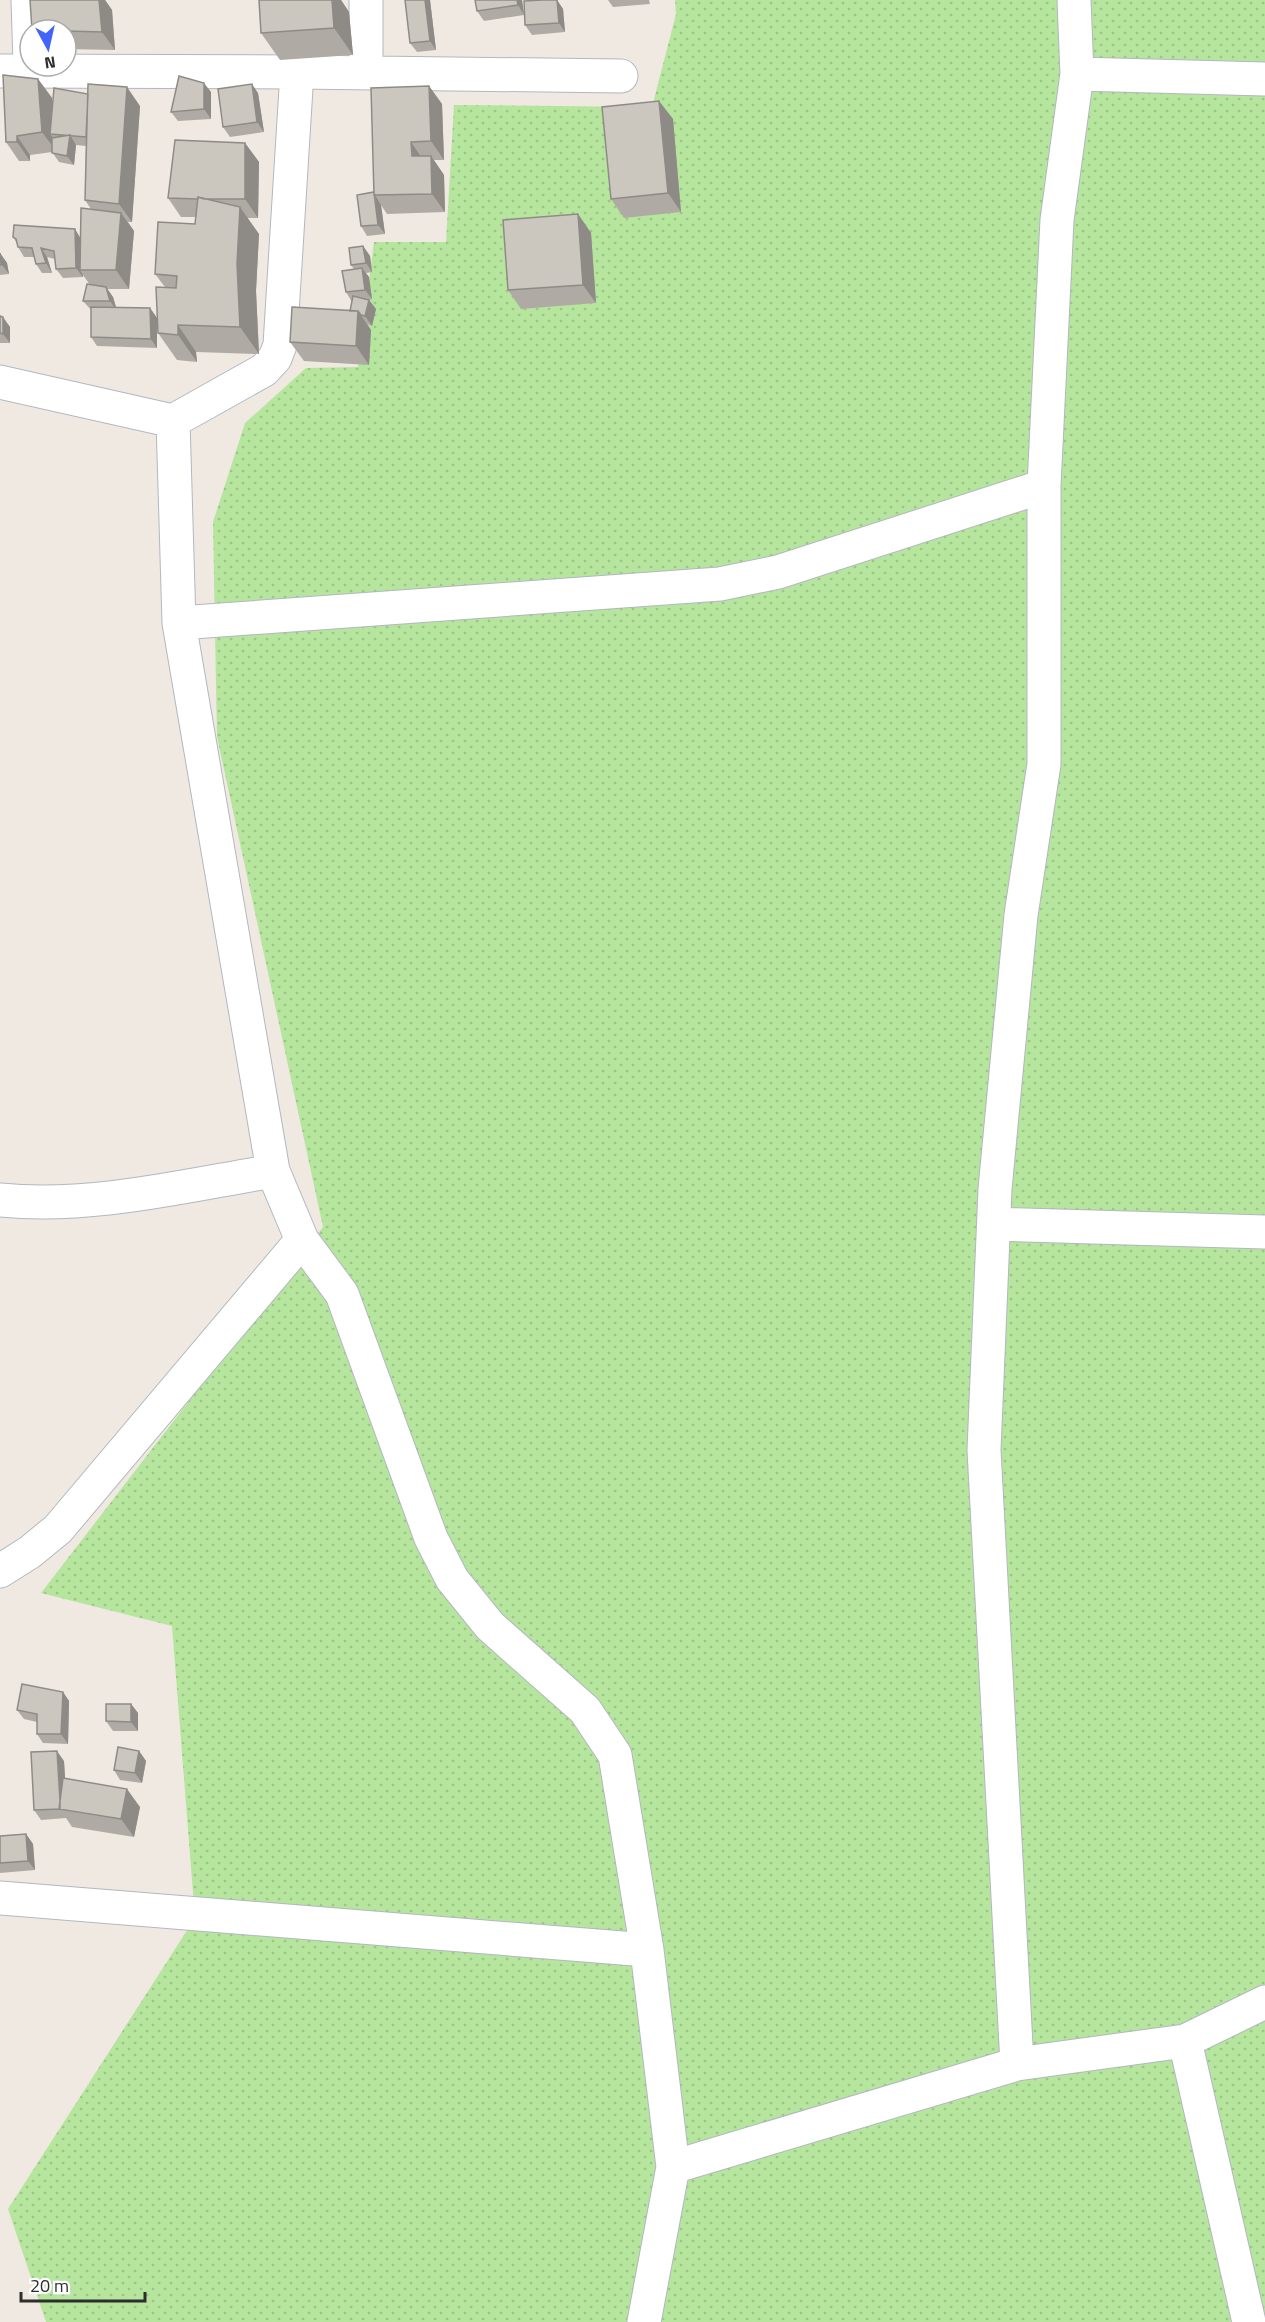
<svg xmlns="http://www.w3.org/2000/svg" width="1265" height="2322" font-family="'Titillium Web',sans-serif">
<style>
.garden{fill:url(#garden-dots)}
.lines{fill:none;stroke-linecap:round;stroke-linejoin:round}
.minor-casing{stroke:#b4b7c1;stroke-width:35}
.minor{stroke:#fff;stroke-width:33}
.wall{fill:#afaba4}
.shaded-wall{fill:#8e8b86}
.building{fill:#cbc7bf;stroke:#8e8b86;stroke-width:1.5}
</style>
<defs>
<pattern id="garden-dots" width="8" height="8" patternUnits="userSpaceOnUse" patternTransform="scale(1.5)"><rect width="8" height="8" fill="#b6e59e"/><path d="M2 2h.1M6 6h.1" fill="none" stroke="#9dc588" stroke-width="1.8" stroke-linecap="round"/></pattern>
</defs>
<rect width="100%" height="100%" fill="#efe9e1"/>
<path class="garden" d="M675 0H1265V2322H46L8 2209 195 1918 172 1626 41 1593 323 1227 217 737 213 522 245 423 306 368 358 367 374 242H446L454 105 652 107 676 14Z"/>
<g class="lines">
<defs>
<path id="minor" d="M28 0 30 64
M0 71 297 72 621 76
M366 73V0
M1077 74 1265 79
M0 382 173 421 264 370 275 358 280 345 297 72
M173 421 179 623 273 1171 302 1240 342 1294 431 1538 452 1579 490 1626 585 1710 615 1755 647 1950 673 2167 644 2322
M179 623 720 584 778 572 1044 486
M0 1200C91 1209 183 1186 273 1171
M994 1224 1265 1232
M0 1571 30 1552 58 1529 302 1240
M0 1898 647 1950
M1185 2041 1249 2322
M1017 2064 984 1450 995 1189 1021 915 1044 764V486L1057 220 1077 74 1074 0
M673 2167 1017 2064 1185 2041 1265 2002"/>
</defs>
<use href="#minor" class="minor-casing"/>
<use href="#minor" class="minor"/>
</g>
<path class="wall" d="M30 0H105L112 10 115 50 66 49V30Z
M259 0H341L349 12 353 55 280 60 261 33Z
M405 0H430L436 50 417 52 410 43Z
M475 0H522L524 15 484 21 477 11Z
M529 0H557L563 9 565 32 532 35 525 25Z
M608 0H649L650 4 613 7Z
M38 79 52 98V110L140 106 132 222H128L134 231 129 289H107L113 297 116 307 150 308 157 318V348L97 346 91 337V310L83 301 90 285 83 275V277L63 278 56 269 55 259 47 257 52 273H42L36 264 34 257H24L18 247 17 243 13 237H80L91 209 85 200 86 146 76 145 74 165 59 162 52 152 30 155V161H19L6 142Z
M429 86 442 104 444 160H434L444 175 445 212 387 214 381 205 385 234 367 236 361 226 374 192Z
M211 92V119L178 121 171 112Z
M258 93 264 132 230 137 223 127Z
M659 101 673 119 681 212 624 218 611 199Z
M245 143 259 162 258 218H247L259 234 256 291 259 354 196 352 197 362 177 360 158 333 165 287 155 274 195 224V217H181L168 198Z
M578 214 591 233 596 303 521 309 508 290Z
M363 246 370 256 372 272 366 273 369 277 372 299 369 300 376 309 372 326 367 324 371 330 369 365 304 361 290 342 350 311 352 302 346 292 354 269 351 265Z
M0 253 7 263 9 274 0 275Z
M0 316 10 327V343H0Z
M63 1692 69 1701 68 1744 43 1743 37 1734V1722L24 1719 17 1710Z
M131 1704 138 1713V1731H113L106 1721Z
M139 1751 146 1761 142 1783 120 1780 114 1770Z
M64 1761 65 1778 140 1807 134 1837 72 1827 66 1818 41 1820 34 1810Z
M26 1834 33 1844 35 1870 0 1873V1836Z"/>
<path class="shaded-wall" d="M99 0H105L112 10 115 50 102 32Z
M324 0H341L349 12 353 55 334 28Z
M425 0H430L436 50 430 41Z
M517 0H522L524 15 518 5Z
M557 0 563 9 565 32 559 23Z
M38 79 52 98 54 134H50L55 140 56 151 42 132Z
M204 83 211 92V119L204 109Z
M252 84 258 93 264 132 257 122Z
M429 86 442 104 444 160 431 141Z
M127 87 140 106 132 222 119 204Z
M659 101 673 119 681 212 668 193Z
M70 135 76 145 74 165 67 156Z
M17 136 30 155V161L17 142Z
M411 142 424 161 412 156Z
M245 143 259 162 258 218 245 199Z
M431 156 444 175 445 212 432 194Z
M375 195 381 205 385 234 378 225Z
M240 207 259 234 256 291 259 354 240 327 237 264Z
M121 213 134 231 129 289 116 270Z
M578 214 591 233 596 303 583 285Z
M75 229 81 239 80 270 83 275V277L76 268Z
M363 246 370 256 372 272 366 263Z
M41 248 47 257 52 273 46 263Z
M0 253 7 263 9 274 2 265Z
M362 268 369 277 372 299 365 290Z
M106 287 113 297 117 311 110 301Z
M369 300 376 309 372 326 365 316Z
M150 308 157 318V348L151 339Z
M358 311 371 330 369 365 356 346Z
M3 317 10 327V343L3 334Z
M178 325 196 352 197 362 178 335Z
M63 1692 69 1701 68 1744 61 1734Z
M131 1704 138 1713V1731L131 1722Z
M57 1751 64 1761 67 1810 61 1809Z
M139 1751 146 1761 142 1783 135 1773Z
M127 1789 140 1807 134 1837 121 1819Z
M26 1834 33 1844 35 1870 28 1861Z"/>
<path class="building" d="M30 0H99L102 32 32 30Z
M259 0H332L334 28 261 33Z
M405 0H425L430 41 410 43Z
M475 0H517L518 5 477 11Z
M543 0H557L559 23 525 25 524 1Z
M3 75 38 79 42 132 17 136V142H6Z
M179 76 204 83V109L171 112Z
M88 84 127 87 119 204 85 200Z
M252 84 257 122 223 127 218 89Z
M429 86 431 141 411 142 412 156H431L432 194 374 195 371 88Z
M54 88 88 94 86 137 50 134Z
M659 101 668 193 611 199 602 107Z
M70 135 67 156 52 153V138Z
M175 140 245 143V199H204L198 197V199L168 198Z
M374 192 378 225 361 226 357 195Z
M198 197 240 207 237 264 240 327 178 325V335L158 333 156 287 176 288 177 276 155 274 158 222 195 224Z
M81 208 121 213 116 270H80Z
M578 214 583 285 508 290 503 220Z
M14 225 75 229 76 268 56 269 54 251 41 248 46 263 36 264 32 248 18 247 16 239 13 237Z
M363 246 366 263 351 265 349 248Z
M0 253 2 265H0Z
M362 268 365 290 346 292 342 271Z
M87 284 106 287 110 301H83Z
M353 296 369 300 365 316 361 315 358 311H350Z
M91 307 150 308 151 339 91 337Z
M292 307 358 311 356 346 290 342Z
M0 316 3 317V334L0 333Z
M22 1684 63 1692 61 1734H37V1714L17 1710Z
M106 1704H131V1722L106 1721Z
M118 1747 139 1751 135 1773 114 1770Z
M57 1751 60 1800V1809L34 1810 31 1752Z
M63 1778 127 1789 121 1819 59 1809Z
M26 1834 28 1861 0 1863V1836Z"/>
<g transform="translate(48 48) rotate(172)"><circle r="28" fill="#ffffff" stroke="#ababab" stroke-width="1.5"/>
<path d="M0-4.5L10 22L0 15L-10 22Z" fill="#4264fb"/>
<text y="-9" font-size="16" font-weight="bold" text-anchor="middle" fill="#2e2e2e">N</text>
</g>
<path d="M21 2292v9h124v-9" fill="none" stroke="#2e2e2e" stroke-width="3"/>
<text x="30" y="2292" font-size="18" fill="#2e2e2e" stroke="#ffffff" stroke-width="4.5" paint-order="stroke">20 m</text>
</svg>
